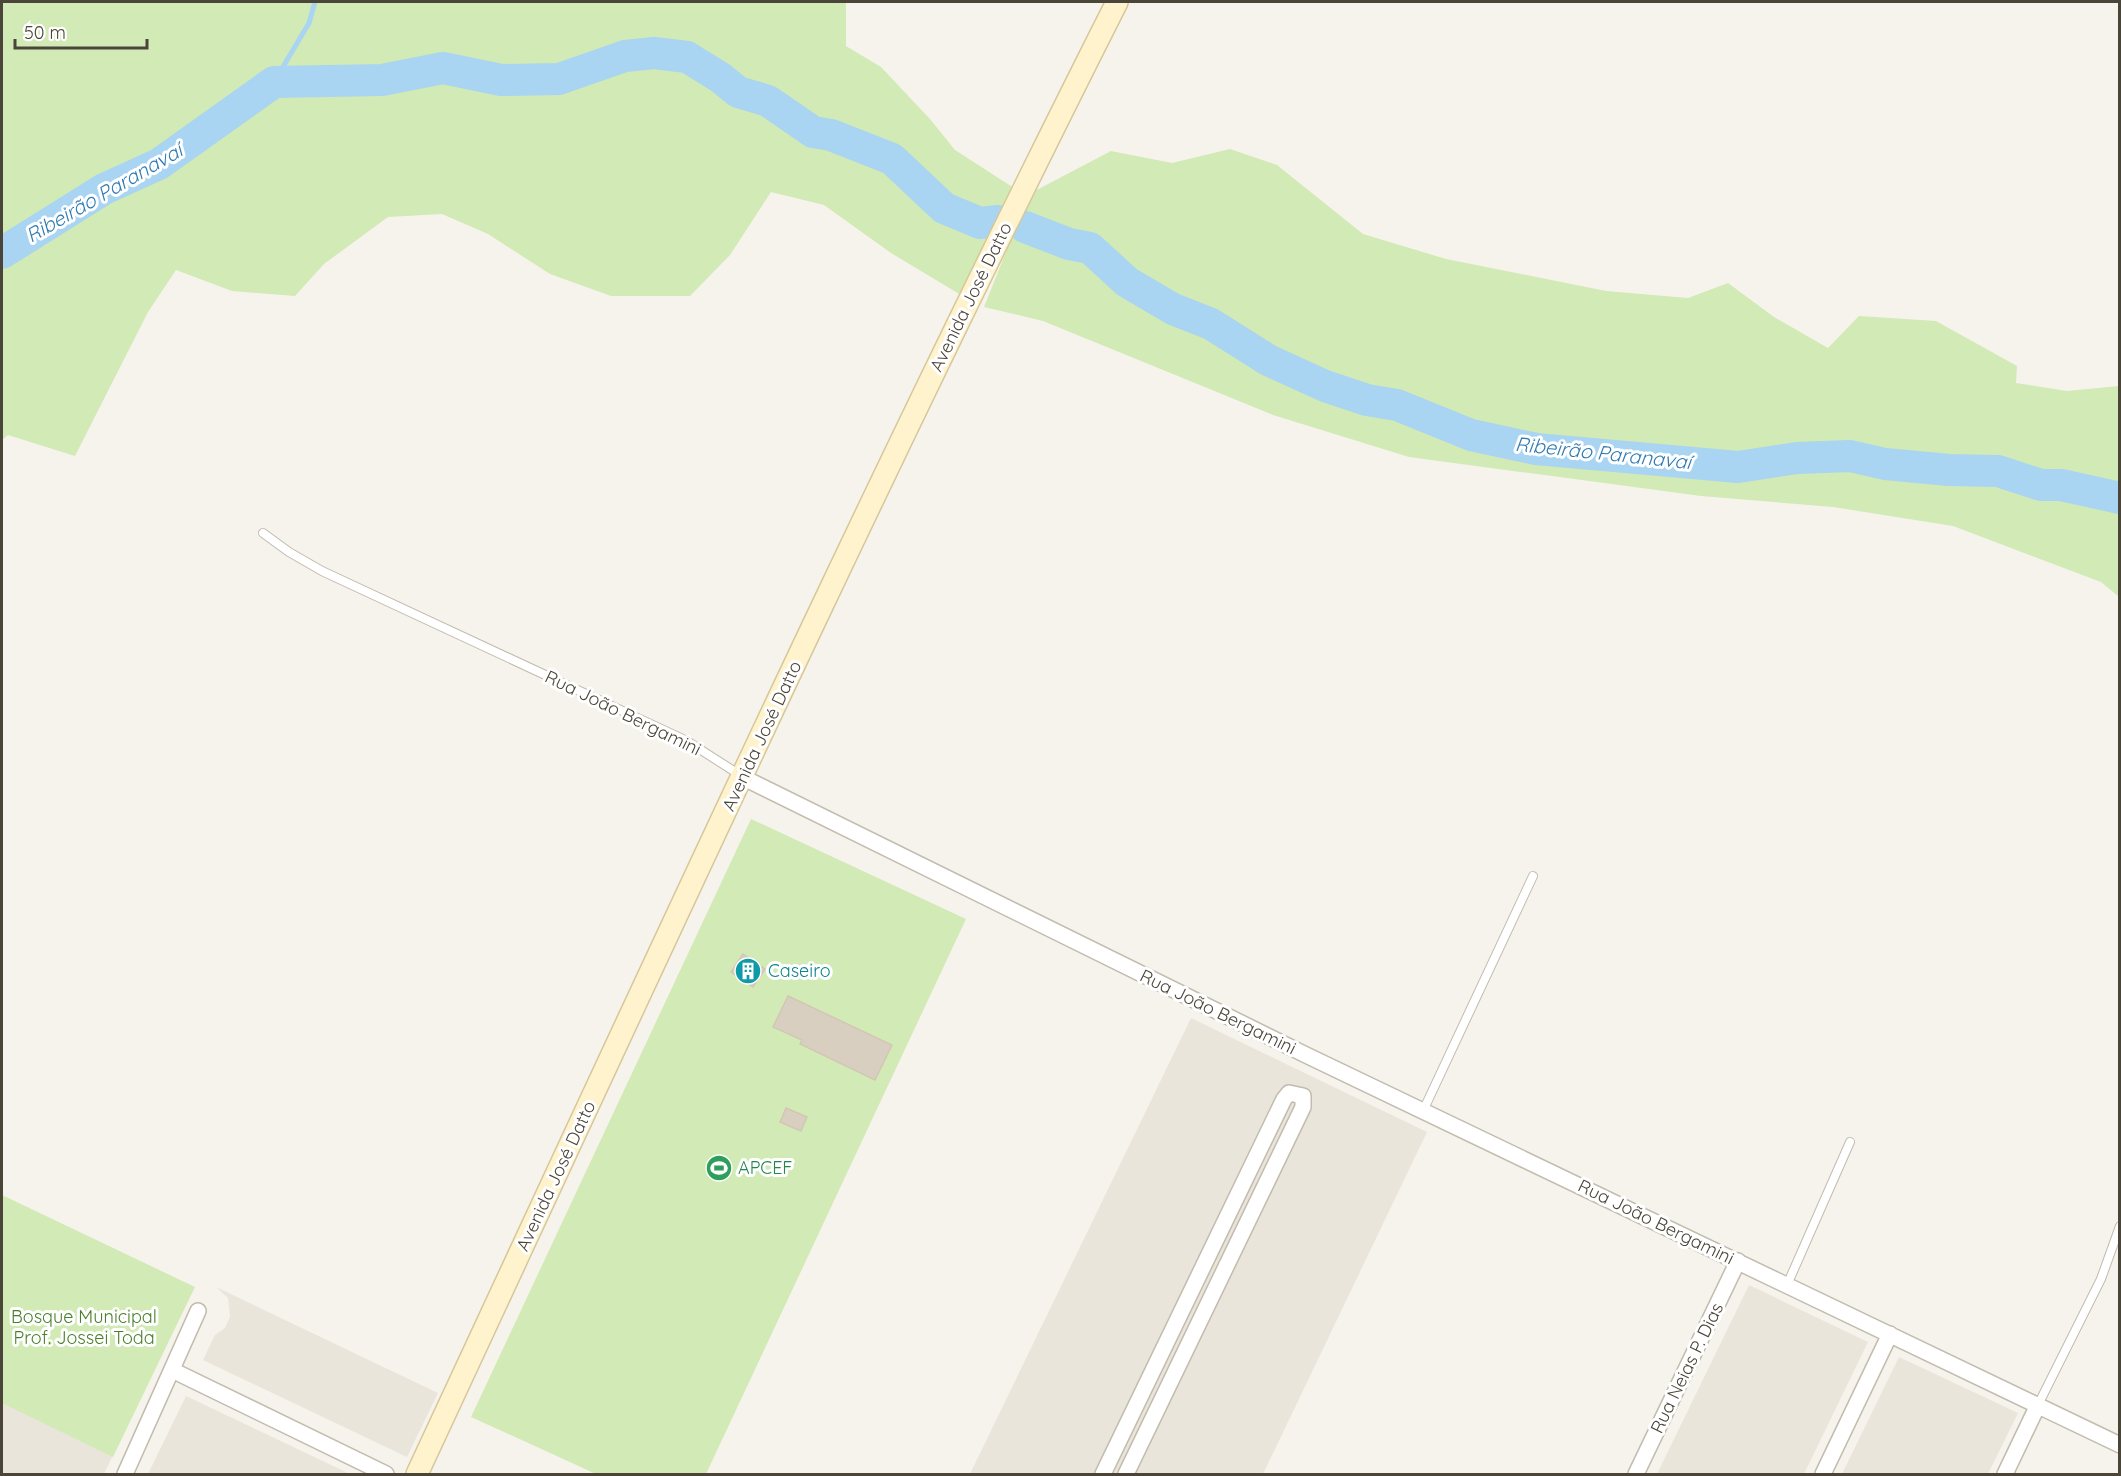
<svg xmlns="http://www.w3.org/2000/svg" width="2121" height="1476" font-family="Quicksand,sans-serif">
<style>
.residential{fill:#eae5da}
.green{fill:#d2eab5}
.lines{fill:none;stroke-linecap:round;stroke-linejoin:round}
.stream{stroke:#a9d4f2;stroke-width:5}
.river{stroke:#a9d4f2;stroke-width:32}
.building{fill:#d8cfc1;stroke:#d3c7b4;stroke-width:1.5}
.service-casing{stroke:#c2bbae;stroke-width:10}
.minor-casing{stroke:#c2bbae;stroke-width:18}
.secondary-casing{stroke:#d6c79b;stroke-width:24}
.service{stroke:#fff;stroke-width:8}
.minor{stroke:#fff;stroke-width:15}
.secondary{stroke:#fff3cd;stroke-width:21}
.labels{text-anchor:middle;stroke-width:6;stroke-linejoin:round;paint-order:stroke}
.street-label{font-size:18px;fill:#4b4439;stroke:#fff}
.culture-label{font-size:18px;fill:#0d838f;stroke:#fff;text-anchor:start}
.leisure-label{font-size:18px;fill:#27864d;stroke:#fff;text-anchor:start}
.park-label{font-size:18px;fill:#4a7f2a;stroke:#fff}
.water-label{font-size:20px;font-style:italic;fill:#2e7ab2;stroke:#fff}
</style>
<rect width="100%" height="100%" fill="#f6f3ec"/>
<path class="residential" d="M1191 1018 1427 1132 1263 1474H970Z
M1749 1285 1868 1342 1804 1474H1657Z
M216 1287 438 1393 407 1457 203 1360 215 1335 225 1328 230 1317 228 1298Z
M1899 1357 2018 1413 1988 1474H1842Z
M2 1395 116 1449 104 1474H2Z
M186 1396 350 1474H148Z"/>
<path class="green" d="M2 2H846V46L881 67 930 119 955 150 1014 188 961 295 891 253 824 205 771 192 730 255 690 296H611L550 274 488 234 442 214 388 217 324 264 295 296 232 291 176 270 148 312 75 456 8 435 2 440Z
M1230 149 1277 165 1363 234 1446 259 1606 291 1688 298 1728 283 1774 317 1828 348 1859 316 1936 321 2017 366 2016 383 2067 391 2119 386V597L2101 582 1953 526 1833 507 1701 496 1409 457 1273 415 1043 321 984 307 1029 194 1111 151 1172 163Z
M751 819 966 919 706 1474H596L471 1417Z
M2 1195 195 1287 113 1457 2 1403Z"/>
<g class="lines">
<path class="stream" d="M274 82 309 23 315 2"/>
<path class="river" d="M1025 227 1069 244 1090 248 1127 282 1173 309 1211 324 1268 360 1325 386 1367 400 1397 405 1471 435 1536 449 1738 467 1797 458 1850 456 1885 464 1949 470 1998 471 2041 485H2061L2120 498
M2 253 104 189 159 164 274 82 382 80 443 68 501 80 559 79 625 56 654 53 687 57 721 78 738 92 768 101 813 132 831 135 892 159 944 208 980 223 998 221"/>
</g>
<path class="building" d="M743 954 765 969 753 987 731 972Z
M788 996 892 1045 875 1080 800 1044 802 1040 773 1027Z
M786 1108 807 1117 801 1131 780 1122Z"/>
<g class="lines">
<defs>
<path id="service" d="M263 533 289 552 322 571 687 741 740 775
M1423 1111 1533 876
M1787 1285 1850 1142
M2038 1405 2101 1279 2120 1226"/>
<path id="minor" d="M742 777 1306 1055 2120 1445
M172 1370 386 1474
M125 1474 198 1311
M1103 1474 1284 1099 1289 1093 1303 1096V1107L1126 1474
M1636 1474 1738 1261
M1823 1474 1890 1334
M2005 1474 2038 1405"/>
<path id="secondary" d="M417 1474C646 982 872 487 1117 2"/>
</defs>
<use href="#service" class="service-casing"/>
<use href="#minor" class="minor-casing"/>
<use href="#secondary" class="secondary-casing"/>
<use href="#service" class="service"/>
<use href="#minor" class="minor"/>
<use href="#secondary" class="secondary"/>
</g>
<defs>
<symbol id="building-disc" viewBox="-11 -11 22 22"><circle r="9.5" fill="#0f9aa8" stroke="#fff"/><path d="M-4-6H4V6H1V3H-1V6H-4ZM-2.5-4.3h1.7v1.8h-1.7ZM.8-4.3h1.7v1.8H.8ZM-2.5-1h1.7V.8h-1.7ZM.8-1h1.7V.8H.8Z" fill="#fff"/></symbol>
<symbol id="stadium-disc" viewBox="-11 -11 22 22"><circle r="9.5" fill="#2e9e5b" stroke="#fff"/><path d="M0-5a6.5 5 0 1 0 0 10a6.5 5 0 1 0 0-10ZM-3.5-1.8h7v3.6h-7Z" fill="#fff"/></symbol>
</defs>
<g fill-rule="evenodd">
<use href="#building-disc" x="733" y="956" width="30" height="30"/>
<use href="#stadium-disc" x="704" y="1153" width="30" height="30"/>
</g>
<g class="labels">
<g class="street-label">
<text transform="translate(971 297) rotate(-64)" y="6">Avenida José Datto</text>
<text transform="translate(623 713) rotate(26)" y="6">Rua João Bergamini</text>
<text transform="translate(762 736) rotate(-65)" y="6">Avenida José Datto</text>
<text transform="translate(1218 1012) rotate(26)" y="6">Rua João Bergamini</text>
<text transform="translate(556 1176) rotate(-65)" y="6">Avenida José Datto</text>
<text transform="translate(1656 1222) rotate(26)" y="6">Rua João Bergamini</text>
<text transform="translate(1687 1368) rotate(-64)" y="6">Rua Neias P. Dias</text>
</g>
<g class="culture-label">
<text x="768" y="977">Caseiro</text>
</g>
<g class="leisure-label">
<text x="738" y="1174">APCEF</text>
</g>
<g class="park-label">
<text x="84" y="1323">Bosque Municipal<tspan x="84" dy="21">Prof. Jossei Toda</tspan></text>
</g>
<g class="water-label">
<text transform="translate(104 193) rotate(-30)" y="7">Ribeirão Paranavaí</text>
<text transform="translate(1603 453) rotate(6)" y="7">Ribeirão Paranavaí</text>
</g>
</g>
<rect width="2121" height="1476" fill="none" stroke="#4b4439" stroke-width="6"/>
<path d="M15 39v9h132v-9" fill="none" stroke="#4b4439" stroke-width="3"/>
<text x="24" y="39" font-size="18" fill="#4b4439" stroke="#ffffff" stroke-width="4.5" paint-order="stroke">50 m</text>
</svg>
